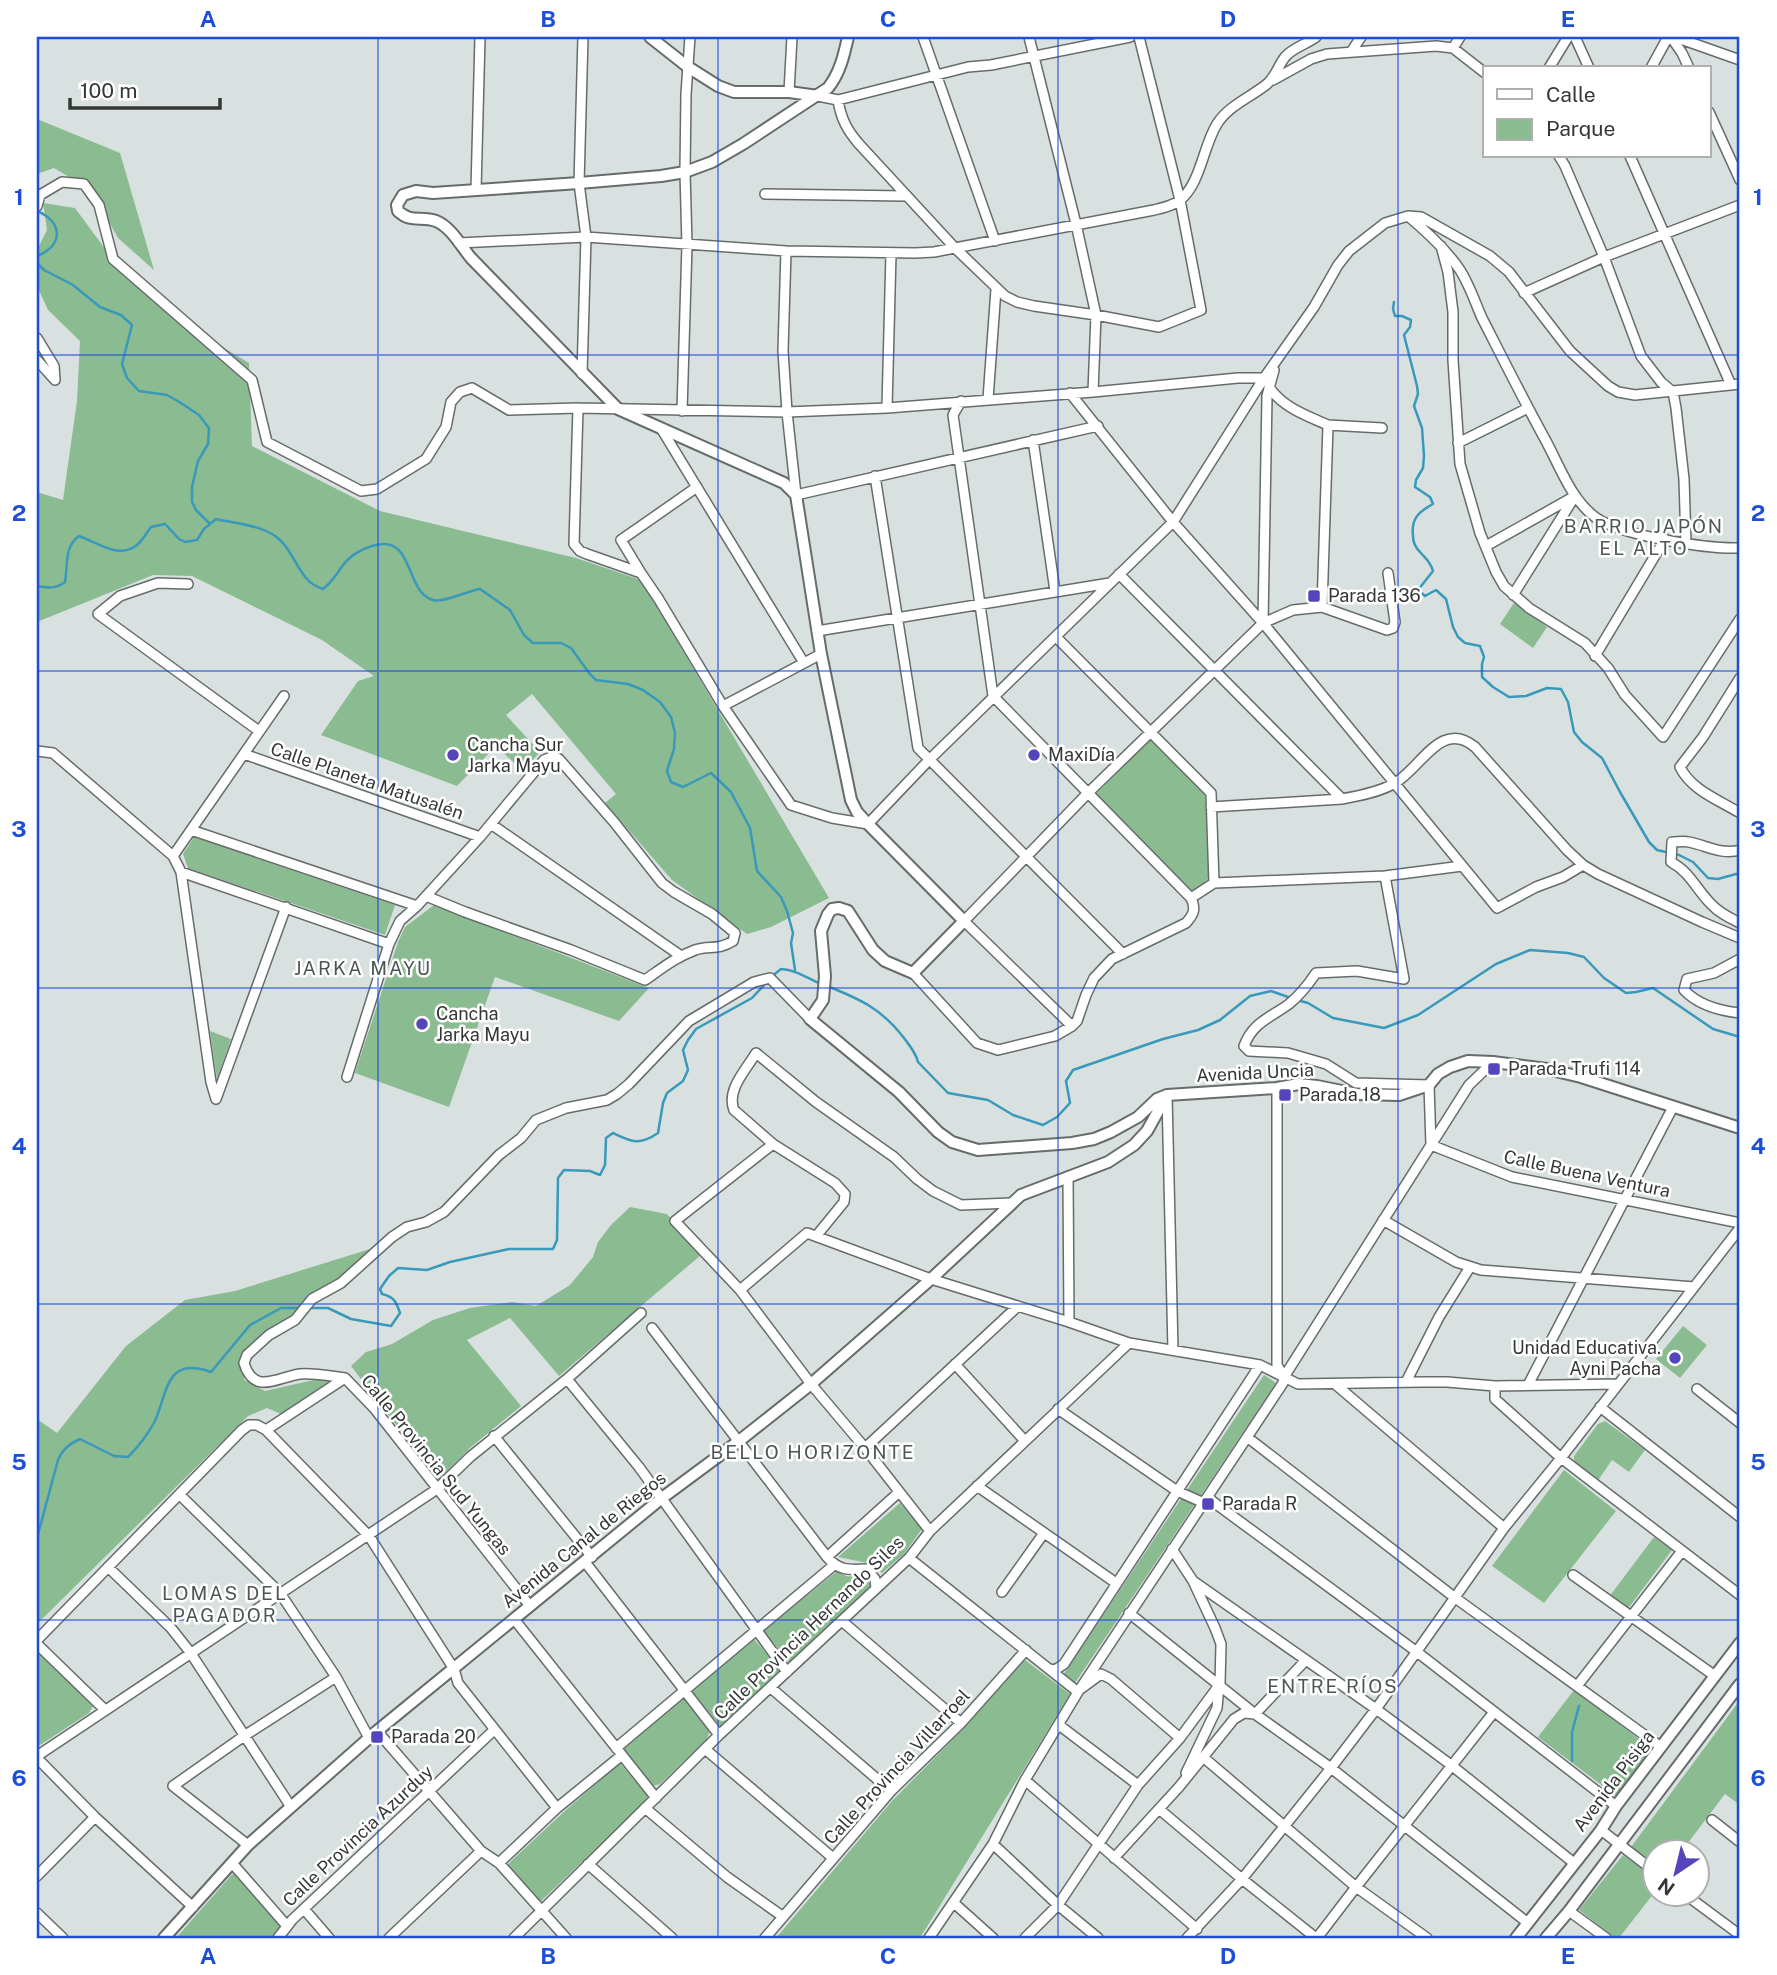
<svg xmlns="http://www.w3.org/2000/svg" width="1777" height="1975" font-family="'Public Sans',sans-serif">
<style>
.green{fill:#8bbb90}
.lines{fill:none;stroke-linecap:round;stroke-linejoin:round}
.stream{stroke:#3999ba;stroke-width:2.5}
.minor-casing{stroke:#666c6b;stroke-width:12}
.tertiary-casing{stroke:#666c6b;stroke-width:14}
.minor{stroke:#fff;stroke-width:9}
.tertiary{stroke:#fff;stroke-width:10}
.grid{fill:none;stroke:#1d4ed8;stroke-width:2;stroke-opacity:0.55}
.poi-dot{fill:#5445bd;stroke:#fff;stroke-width:2.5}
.labels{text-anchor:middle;stroke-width:5;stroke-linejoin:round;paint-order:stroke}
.poi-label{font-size:18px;fill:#343736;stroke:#fff;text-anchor:start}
.street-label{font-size:18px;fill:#343736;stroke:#fff}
.neighbourhood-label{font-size:19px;letter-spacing:2px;fill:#4e5554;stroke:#fff}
.neatline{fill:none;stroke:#1d4ed8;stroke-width:2.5}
.grid-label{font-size:23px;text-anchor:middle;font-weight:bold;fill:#1d4ed8}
</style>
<rect width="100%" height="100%" fill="#d9e1e0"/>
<path class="green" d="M37 119 120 153 154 270 118 238 91 190 54 168 37 174Z
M43 203 75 208 114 261 178 320 249 363 252 446 380 511 576 558 641 580 829 898 771 927 747 934 672 880 605 803 616 794 532 694 506 715 540 752 523 771 496 746 457 786 321 735 358 681 374 676 322 640 192 576 153 575 37 622V492L63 500 77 401 80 341 48 310 37 286V250L47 230Z
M1514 603 1547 627 1533 648 1500 624Z
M1150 740 1205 794 1210 877 1192 894 1094 796Z
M194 837 395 905 385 935 188 868 183 854Z
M434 905 649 988 619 1021 495 977 449 1107 355 1073 398 942 405 927Z
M210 1031 231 1039 217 1079Z
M630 1207 667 1214 701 1255 559 1376 510 1318 467 1340 521 1406 471 1447 438 1480 351 1366 366 1352 392 1344 433 1320 470 1308 512 1302 536 1306 570 1285 593 1257 598 1242 611 1225Z
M386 1244 243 1353 244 1380 265 1391 340 1374 281 1414 267 1408 248 1416 37 1624V1419L57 1433 126 1346 185 1300 235 1291Z
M1683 1326 1707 1345 1680 1378 1656 1359Z
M1264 1375 1276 1383 1075 1683 1063 1675Z
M1605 1421 1645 1450 1629 1472 1612 1460 1597 1482C1588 1475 1573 1468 1574 1456L1598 1424Z
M1564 1470 1616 1511 1544 1603 1492 1566Z
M900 1503 922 1529 904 1554 882 1573 868 1563 838 1557Z
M1654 1537 1672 1550 1627 1610 1609 1597Z
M837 1571 846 1576 867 1578 871 1586 790 1664 764 1631Z
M753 1638 779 1668V1673L723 1726H720L691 1690Z
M37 1651 90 1701 93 1706 89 1713 37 1747Z
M1025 1660 1070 1694 920 1938H776L892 1801 967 1725Z
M1574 1690 1651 1748 1616 1796 1538 1737Z
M679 1699H684L687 1702 710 1730 707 1739 660 1784 653 1786 649 1784 625 1753 624 1747Z
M1740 1700V1805L1725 1794 1681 1852 1654 1853V1863L1631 1847Z
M620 1763 649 1798 540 1902 508 1864 567 1809Z
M1623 1855 1654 1877V1893L1619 1938H1615L1579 1910Z
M235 1871 281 1925 271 1938H176Z"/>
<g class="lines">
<path class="stream" d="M37 211C63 222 64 245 37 256
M37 259 38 264 44 270 73 285 100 307 121 315 132 325 122 364 127 378 139 391 167 395 181 403 199 415 209 428 208 444 198 461 192 487V502L196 510 210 524
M1394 302 1393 309 1395 316H1402L1411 320 1410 327 1404 335 1417 386 1418 394 1414 406 1422 428 1424 456 1423 468 1416 480 1415 487 1430 497 1433 504C1418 512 1411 519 1413 536 1413 543 1415 547 1420 552 1426 559 1430 561 1433 571L1418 590 1425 596 1436 590 1446 599 1453 627 1458 637 1465 643 1480 646 1484 657 1482 664V677L1493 687 1509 697 1526 696 1547 688 1561 689 1568 702 1574 732 1582 742 1602 758 1620 792 1649 842 1657 850 1679 855 1693 862 1708 878 1718 879 1736 874 1740 875
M37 586C48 588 56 589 65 582 68 565 64 547 79 536 97 542 118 560 137 545 143 540 147 532 151 527L165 524 179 539 185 542 197 540 204 529 216 519C236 524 265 525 280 540 297 556 299 582 323 589 339 577 341 560 360 551 417 522 402 592 433 600 444 603 467 591 480 589L510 610 524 635 533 643H561L571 648 589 673 596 680 628 684 643 690 660 702 671 717 675 733 674 749 667 771 671 782 683 787 711 773 731 792 750 828 757 871 781 897 787 911 793 933 791 943 795 970
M771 977 781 969C796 970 807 978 821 984
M827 986C860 999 882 1009 904 1038 910 1046 916 1053 918 1062L948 1093 988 1100 1013 1115 1043 1125 1057 1117 1070 1103 1066 1081 1073 1070 1163 1039 1198 1030 1220 1020 1250 996 1271 991 1291 998
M1297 1000 1308 1003 1333 1018 1384 1028 1418 1015 1496 964 1530 950 1568 953 1584 957 1604 978 1626 993 1636 992 1653 988 1713 1029 1740 1037
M310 1308H328L351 1319 391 1326 400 1313C396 1301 394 1297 382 1294L380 1289 389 1276 398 1268 427 1270 450 1262 509 1249H553L557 1240 558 1178 564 1170 590 1171 600 1175 605 1165 606 1138 613 1133C632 1142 639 1146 658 1133L663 1103 667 1093 683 1081 688 1070 683 1050 688 1040 696 1029 752 998 767 982
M37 1538 58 1460C63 1449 69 1444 80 1439L114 1456 128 1457C138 1447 148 1434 155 1421 168 1391 166 1356 211 1372L250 1325 281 1308H298
M1572 1761V1732L1579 1706"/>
<defs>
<path id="minor" d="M923 37 995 241
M1029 37 1076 224 1096 315 1093 392
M1575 37 1589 68
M1671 37 1682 53 1689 68
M1675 37 1740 60
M1453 48 1460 37
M1351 52 1361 37
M1549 68 1568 37
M1651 68 1668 37
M1273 80 1311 59 1327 54 1436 46 1453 48 1485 73
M789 92 792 37
M818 96 838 100 968 67 991 65 1130 37
M838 100C841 119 847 130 859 144L955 248 1005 296 1017 302 1034 306 1096 315 1159 327 1201 310 1180 200 1139 37
M1709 112 1740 180
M1559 156 1565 166 1604 257 1641 356 1661 382 1673 392 1676 408 1684 479 1686 543
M1630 156 1731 385
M476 190 480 37
M765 194 906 196
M37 206 40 195 62 182 84 184 99 205 113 259 252 380 267 442 361 491 377 489 426 459 446 427 451 402 460 392 472 388 509 410 578 408 787 412 887 408 1093 392 1238 378H1264
M1408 216C1427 232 1446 249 1460 270 1469 284 1475 302 1482 318 1503 359 1524 401 1546 441 1560 467 1571 499 1595 517 1621 536 1708 549 1740 548
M459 243 586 237 786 251 915 253 934 252 1154 210C1163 208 1172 206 1179 201 1201 184 1203 146 1217 124 1228 106 1251 97 1267 84 1276 76 1278 66 1285 57 1292 48 1307 44 1316 37
M1441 246 1448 272 1453 312V360L1460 464 1480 533 1496 572 1504 586 1529 608 1585 643 1608 668 1625 695 1663 737 1740 619
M786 251 783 351 787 412 796 495 1098 426
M1524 293 1604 257 1740 205
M37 338 54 366 55 380
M37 360 55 380
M582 374 586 237 579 183 583 37
M1269 387C1282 407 1307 416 1328 425
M1070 393 1173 522 1263 623 1497 908 1536 887 1563 877 1583 865
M988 399 996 289
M578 408 574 544 580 551 587 554 641 573 658 598 723 706 791 805 832 818 868 824 930 759 1173 522 1264 378 1314 307 1338 265 1349 251 1385 223 1408 216 1421 217 1490 256 1509 272 1570 351 1608 386 1618 392 1635 395 1740 384
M887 408 891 253
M682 411 687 245 685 172 686 94 690 37
M662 430 804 663
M1033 440 1055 591
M1458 443 1528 408
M875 476 918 748 1123 954
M1486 546 1575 496 1513 595
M641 573 621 540 697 487
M1119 574 1342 799 1211 807
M188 584 158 583 120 596 98 614 259 731
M1322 607 1328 425 1382 428
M1263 623 1267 396 1274 370
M817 631 1110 583
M1056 637 1211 793 1214 883
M1595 656 1665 539
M1740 678 1703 737 1680 767C1691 790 1719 800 1740 813
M723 706 821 654
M37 751 53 753 173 856 181 872 211 1082 216 1099
M244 754 480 837
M1342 799C1359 796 1380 792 1395 783 1422 767 1441 719 1475 747L1567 850 1583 865 1598 874 1702 922 1740 938
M491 824 681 956
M191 830 417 906
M1740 850C1721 855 1708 846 1689 842 1684 841 1677 842 1672 842L1671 862C1690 872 1696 889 1711 904 1719 913 1730 918 1740 923
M173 856 284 696
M181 872 389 944
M1385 876 1404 979 1357 971 1316 973C1308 985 1300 995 1289 1004 1270 1018 1253 1022 1244 1046L1249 1051 1288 1053 1326 1064 1356 1083 1429 1085 1431 1145 1512 1177 1740 1223
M1191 898 1214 883 1385 876 1462 866
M1740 959 1714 973 1687 979 1684 990C1698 1005 1721 1011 1740 1013
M913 973 977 1043 998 1050 1055 1036 1072 1026 1077 1021 1086 995 1094 978 1112 959 1186 923C1194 914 1196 909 1191 898L993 696 953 415 961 401
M1072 1026 964 921 1088 793 1263 623 1293 610 1322 607 1387 630 1393 628 1395 622 1388 573
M347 1077 389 944 400 921 417 906 480 837 544 760 554 756 559 759 614 822 662 883 674 892 712 914 735 933 733 941C717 951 710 945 695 950 676 957 661 969 645 980L571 950 465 912 426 896
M1277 1088V1365L1284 1377
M1167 1095 1173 1350
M216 1099 286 907
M773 1144 675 1221 740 1290 811 1384 865 1448 930 1531
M1068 1177 1069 1322
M1383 1220 1456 1262 1481 1270 1694 1287
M817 1235 844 1202 845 1194 835 1183 773 1144 734 1110C726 1090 746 1070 756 1053L816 1102 894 1157 917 1179 933 1191 961 1205 1011 1203
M740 1290 807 1233 931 1279 1069 1322 1129 1343 1260 1365 1298 1384 1422 1382H1447L1495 1386 1617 1384
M652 1328 827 1557C839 1571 849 1570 867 1569L875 1579 876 1588
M955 1364 1025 1441
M345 1378C330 1376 315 1373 300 1374 278 1377 254 1396 244 1363L247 1355 269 1335 295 1320 312 1299 341 1283 392 1237 407 1227 426 1222 444 1212 499 1155 521 1138 536 1120 566 1108 607 1100 617 1094 629 1084 689 1021 754 982 770 978 810 1019
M345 1378 374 1408 530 1606
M567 1379 639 1467 787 1672
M1406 1382 1439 1317 1470 1267
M1335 1384 1504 1528
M1528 1385 1673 1107
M1495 1386V1399L1561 1458 1740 1595
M1697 1389 1740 1423
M1600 1407 1740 1517
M1058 1409 1177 1491 1204 1503
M266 1430 369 1536 454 1669 458 1683 557 1808
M494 1436 592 1557
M1247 1437 1454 1597 1661 1747
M865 1448 1018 1306
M977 1486 1116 1583
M180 1495 280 1593 336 1677 369 1738
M1208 1498 1417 1652 1616 1806
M827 1557 898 1493
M909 1558 1078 1692
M585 1562 719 1735
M108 1567 171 1628 190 1652 291 1807
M1573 1575 1715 1676
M1193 1581 1376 1709 1451 1765 1574 1863
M1002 1592 1044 1533
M1129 1613 1255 1714 1331 1768 1528 1923
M514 1619 656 1798
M843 1622 961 1723
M37 1640 242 1430 249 1425H257L266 1430 345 1378
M37 1644 105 1710
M1049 1669 1055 1670 1064 1664 1260 1365
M1577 1686 1682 1551
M771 1688 891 1791
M1082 1688 1101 1674 1111 1679 1180 1738
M1059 1725 1138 1785
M377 1731 481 1851 499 1863 566 1938
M616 1748 834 1565
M705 1749 833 1858
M37 1756 437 1489 470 1457 567 1379 641 1313
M1203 1757 1356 1887 1427 1938
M37 1758 95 1817 193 1907
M1186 1773 1217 1708 1219 1685
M1025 1780 1197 1929
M645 1808 727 1877 782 1916
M1159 1809 1242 1879 1316 1938
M1712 1820 1740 1842
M1601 1830 1654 1871
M993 1844 1058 1905 1098 1938
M248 1845 173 1786 244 1736 336 1677
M1114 1858 1179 1787 1234 1719 1244 1713 1255 1714 1305 1661
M232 1863 287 1926
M499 1863 557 1808 622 1755
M588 1864 672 1938
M37 1876 95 1817
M1686 1895 1740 1935
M954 1903 993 1938
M304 1909 329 1938
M1569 1911 1606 1938
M37 1913 63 1938
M278 1938 292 1920 494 1730
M389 1938 481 1851
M514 1938 719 1735 909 1558 930 1531 1129 1343
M765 1938 891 1791 961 1723 1026 1650
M929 1938 993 1844 1025 1780 1078 1692 1283 1383 1284 1377 1469 1085 1493 1062
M1025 1938 1058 1905 1138 1785 1180 1738 1220 1684 1221 1644 1215 1628 1193 1581 1172 1549
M1187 1938 1242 1879 1331 1768 1376 1709 1504 1528 1561 1458 1740 1228
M1317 1938 1356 1887 1494 1712"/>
<path id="tertiary" d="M650 37 688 67 718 86 734 92H789L818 96
M848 37C844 55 840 73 828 88L743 144 712 162 685 172 661 176 579 183 433 193 416 191 403 195 397 205 398 211C412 224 421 215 436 221 451 227 461 246 471 258L618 409 784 483 796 495 821 654 851 800 857 812 868 824 964 921 913 973 885 961 873 950 848 911 839 908 832 909 828 914 821 931 825 976 823 1000 810 1019 899 1092 938 1132 952 1142 978 1150 1072 1143 1094 1139 1111 1132 1138 1117 1157 1099 1167 1095 1277 1088 1299 1084 1317 1086 1357 1094 1399 1095 1429 1085 1438 1074 1450 1067 1468 1061 1493 1062 1547 1069 1581 1077 1740 1128
M164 1938 248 1845 377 1731 662 1498 739 1441 811 1384 931 1279 1021 1195 1108 1162 1134 1145 1147 1131 1167 1095
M1516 1938 1601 1830 1616 1806 1740 1643
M1546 1938 1569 1911 1740 1684"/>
</defs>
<use href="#minor" class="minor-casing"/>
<use href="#tertiary" class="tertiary-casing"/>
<use href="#minor" class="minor"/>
<use href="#tertiary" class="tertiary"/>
</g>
<path class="grid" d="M378 37V1938M718 37V1938M1058 37V1938M1398 37V1938M37 355H1740M37 671H1740M37 988H1740M37 1304H1740M37 1620H1740"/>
<g class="poi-dot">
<rect x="1307" y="589" width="14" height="14" rx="3.5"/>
<circle cx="453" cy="755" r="7"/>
<circle cx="1034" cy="755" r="7"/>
<circle cx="422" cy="1024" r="7"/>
<rect x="1487" y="1062" width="14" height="14" rx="3.5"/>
<rect x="1278" y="1088" width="14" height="14" rx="3.5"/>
<circle cx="1675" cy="1358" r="7"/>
<rect x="1201" y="1497" width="14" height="14" rx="3.5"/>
<rect x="370" y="1730" width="14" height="14" rx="3.5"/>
</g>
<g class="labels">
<g class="poi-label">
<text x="1328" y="602">Parada 136</text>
<text x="467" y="751">Cancha Sur<tspan x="467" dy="21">Jarka Mayu</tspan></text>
<text x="1048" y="761">MaxiDía</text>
<text x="436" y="1020">Cancha<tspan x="436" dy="21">Jarka Mayu</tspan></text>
<text x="1508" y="1075">Parada Trufi 114</text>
<text x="1299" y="1101">Parada 18</text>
<text x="1661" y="1354" text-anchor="end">Unidad Educativa.<tspan x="1661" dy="21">Ayni Pacha</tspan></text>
<text x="1222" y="1510">Parada R</text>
<text x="391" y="1743">Parada 20</text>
</g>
<g class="street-label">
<text transform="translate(367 781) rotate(19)" y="6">Calle Planeta Matusalén</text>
<text transform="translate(1255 1073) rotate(-3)" y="6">Avenida Uncia</text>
<text transform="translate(1587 1174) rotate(12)" y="6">Calle Buena Ventura</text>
<text transform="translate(436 1465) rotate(51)" y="6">Calle Provincia Sud Yungas</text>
<text transform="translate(584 1540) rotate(-39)" y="6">Avenida Canal de Riegos</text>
<text transform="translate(809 1628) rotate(-44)" y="6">Calle Provincia Hernando Siles</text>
<text transform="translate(897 1767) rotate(-47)" y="6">Calle Provincia Villarroel</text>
<text transform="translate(1614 1781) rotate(-53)" y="6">Avenida Pisiga</text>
<text transform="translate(358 1836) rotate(-43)" y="6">Calle Provincia Azurduy</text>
</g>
<g class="neighbourhood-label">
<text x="1644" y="533">BARRIO JAPÓN<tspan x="1644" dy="22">EL ALTO</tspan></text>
<text x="363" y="975">JARKA MAYU</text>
<text x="813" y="1459">BELLO HORIZONTE</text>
<text x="225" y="1600">LOMAS DEL<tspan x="225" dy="22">PAGADOR</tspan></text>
<text x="1333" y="1693">ENTRE RÍOS</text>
</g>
</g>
<rect width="1777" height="1975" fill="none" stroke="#ffffff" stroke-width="77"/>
<rect x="1483" y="66" width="228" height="91" fill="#ffffff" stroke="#aeafaf" stroke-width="2"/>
<rect x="1497" y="89" width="35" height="10" fill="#ffffff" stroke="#aeafaf" stroke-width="2"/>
<text x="1546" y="102" font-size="21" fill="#343736">Calle</text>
<rect x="1497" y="119" width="35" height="21" fill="#8bbb90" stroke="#aeafaf" stroke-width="2"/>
<text x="1546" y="136" font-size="21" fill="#343736">Parque</text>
<g transform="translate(1676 1873) rotate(215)"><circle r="33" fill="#ffffff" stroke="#aeafaf" stroke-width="2"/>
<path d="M0-5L12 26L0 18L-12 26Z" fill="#5445bd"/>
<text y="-10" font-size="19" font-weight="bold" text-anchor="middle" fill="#343736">N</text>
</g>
<path d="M70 98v10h150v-10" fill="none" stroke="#343736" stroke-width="3.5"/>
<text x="80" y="98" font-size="21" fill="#343736" stroke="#ffffff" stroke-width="5" paint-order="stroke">100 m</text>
<rect x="38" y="38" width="1700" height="1899" class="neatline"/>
<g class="grid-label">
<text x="208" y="27">A</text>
<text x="548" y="27">B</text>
<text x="888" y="27">C</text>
<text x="1228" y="27">D</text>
<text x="1568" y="27">E</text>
<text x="19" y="205">1</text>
<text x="1758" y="205">1</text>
<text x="19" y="521">2</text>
<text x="1758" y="521">2</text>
<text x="19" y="837">3</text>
<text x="1758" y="837">3</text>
<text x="19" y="1154">4</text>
<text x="1758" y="1154">4</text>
<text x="19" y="1470">5</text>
<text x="1758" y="1470">5</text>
<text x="19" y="1786">6</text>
<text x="1758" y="1786">6</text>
<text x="208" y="1964">A</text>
<text x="548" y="1964">B</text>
<text x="888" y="1964">C</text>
<text x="1228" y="1964">D</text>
<text x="1568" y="1964">E</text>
</g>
</svg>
